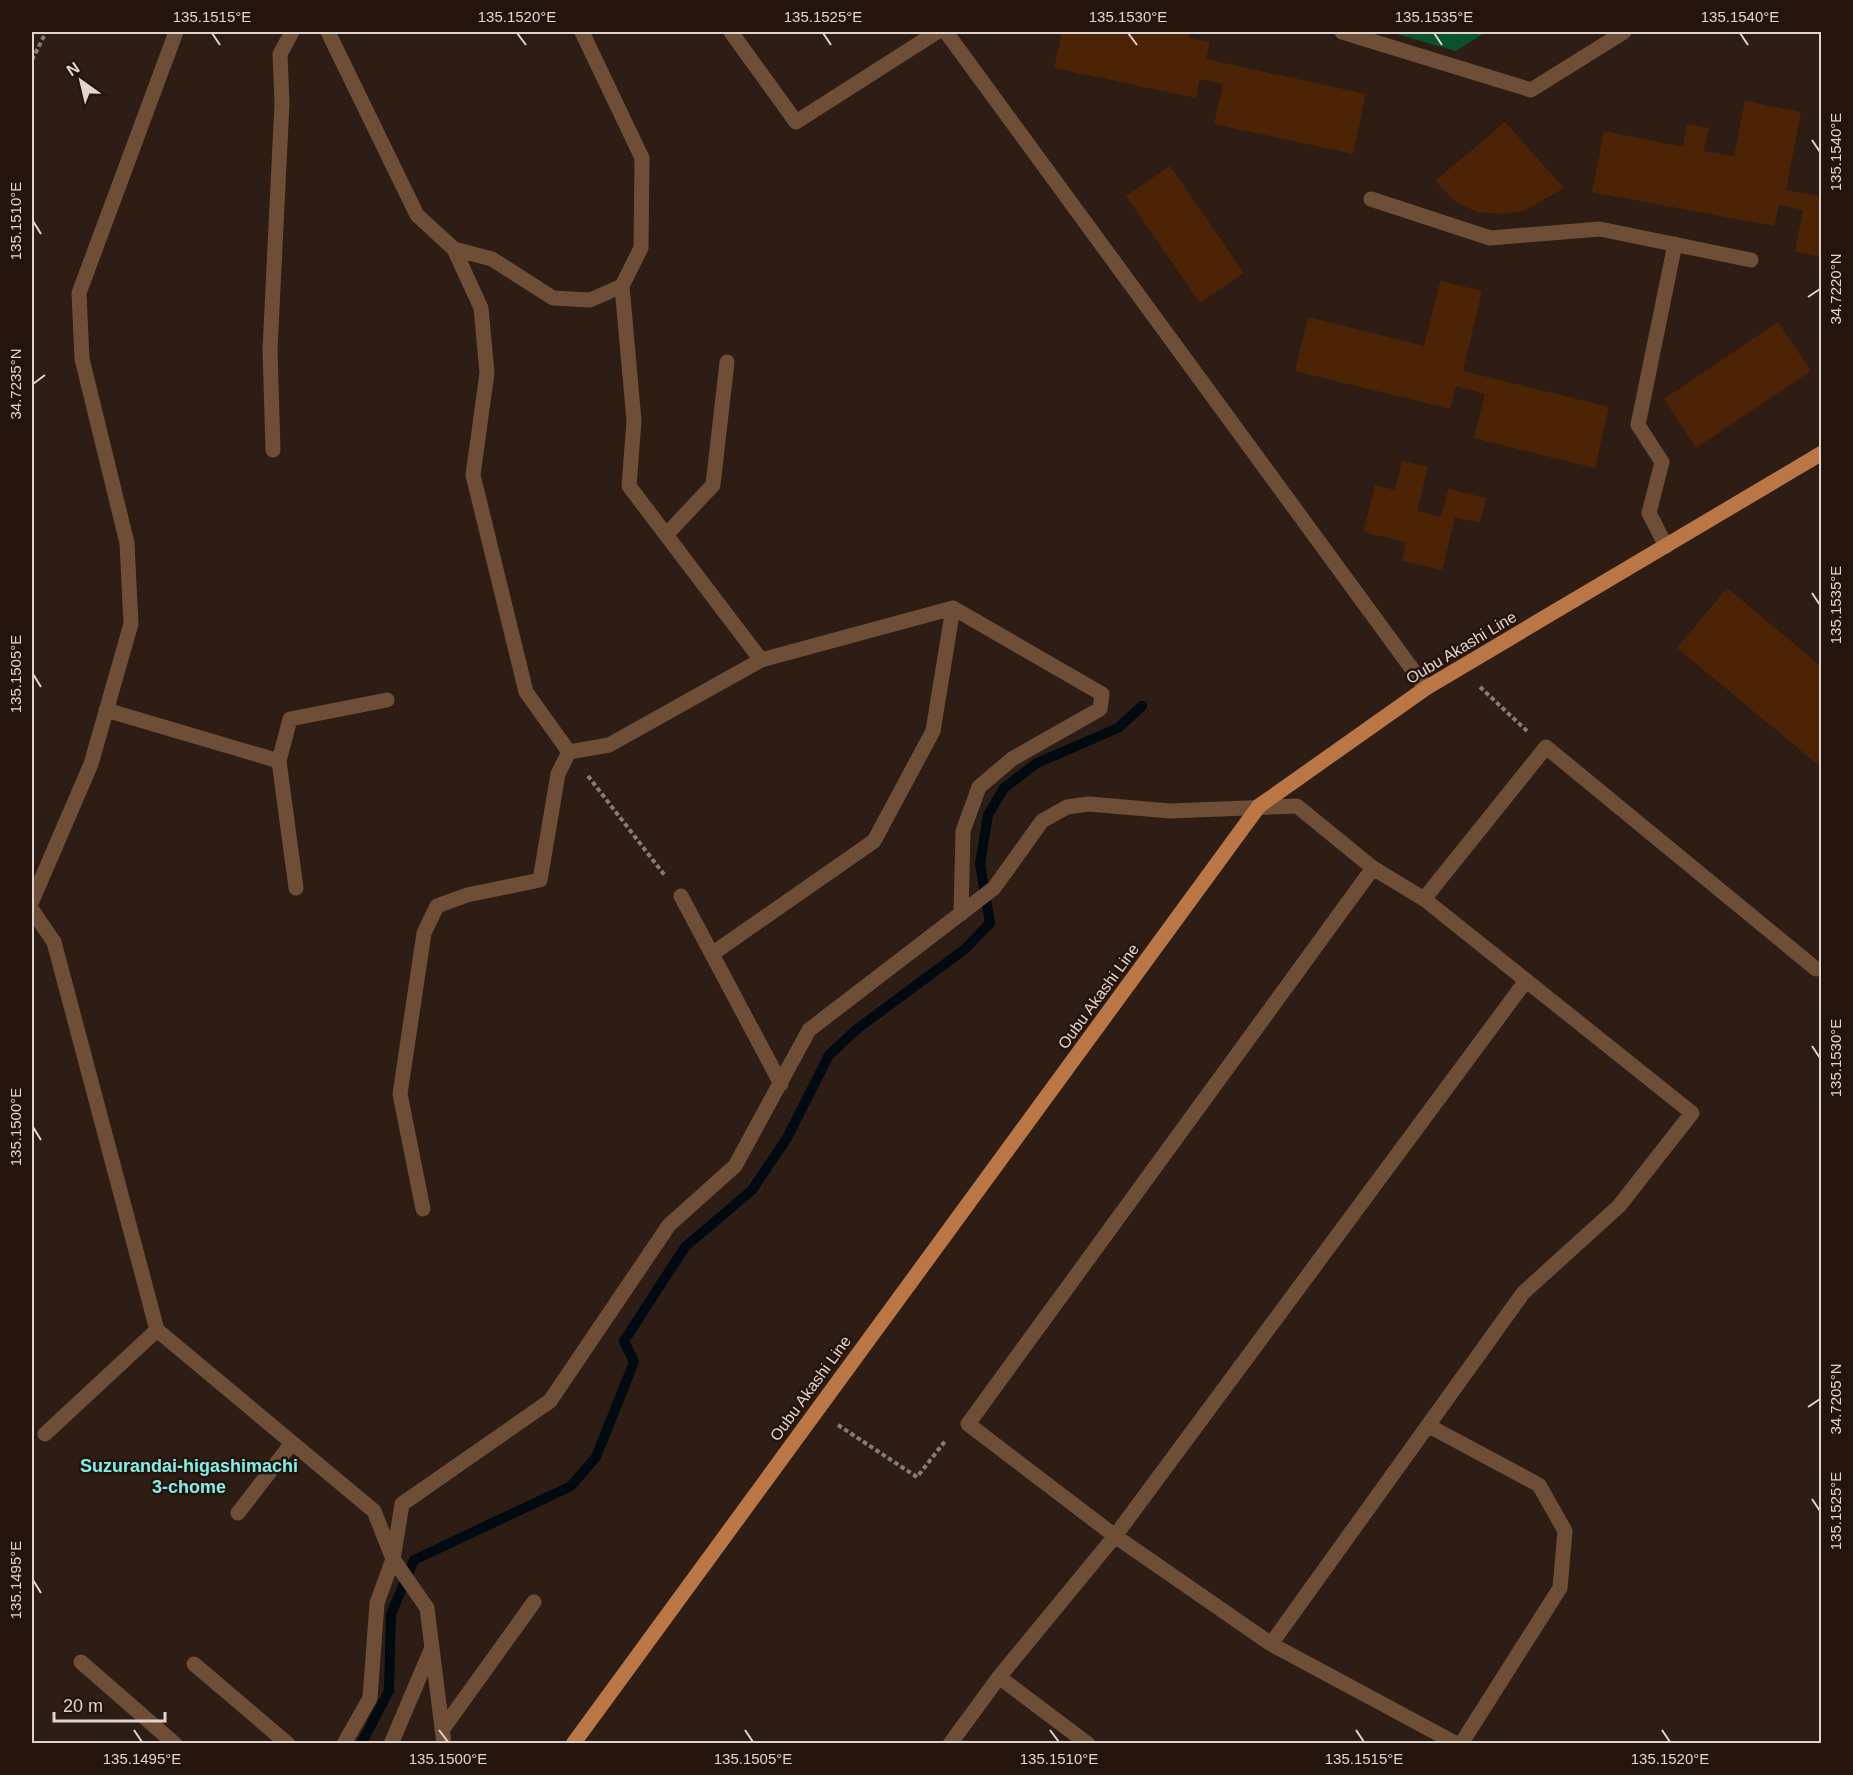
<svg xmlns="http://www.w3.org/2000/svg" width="1853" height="1775" font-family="Arial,sans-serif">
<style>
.green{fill:#0a542d}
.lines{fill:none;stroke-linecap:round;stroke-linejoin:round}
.stream{stroke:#010a11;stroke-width:10}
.building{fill:#4d2306}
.path{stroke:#897b73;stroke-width:4;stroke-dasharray:4.5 3;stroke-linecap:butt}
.lane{stroke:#6e4e36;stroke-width:15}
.street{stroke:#6e4e36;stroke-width:15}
.primary{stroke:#ba7745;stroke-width:15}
.ticks{fill:none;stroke:#e0d4ce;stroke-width:2}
.labels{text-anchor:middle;stroke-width:5;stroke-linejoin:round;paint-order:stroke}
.street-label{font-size:16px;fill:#e0d4ce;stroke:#24140b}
.neighbourhood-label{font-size:18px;font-weight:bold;fill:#83efea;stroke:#24140b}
.neatline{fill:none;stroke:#e0d4ce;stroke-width:2}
.ticks-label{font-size:15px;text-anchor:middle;fill:#e0d4ce}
</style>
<rect width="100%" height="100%" fill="#2e1d14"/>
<path class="green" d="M1390 32H1486L1456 51Z"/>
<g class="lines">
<path class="stream" d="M361 1744 389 1691 391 1614 414 1560 571 1486 596 1457 634 1362 624 1341 685 1247 752 1190 787 1138 829 1055 857 1029 965 949 990 923 980 864 988 815 1004 788 1037 763 1118 728 1142 706"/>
</g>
<path class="building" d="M1062 32H1190L1189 38 1210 42 1206 59 1366 94 1353 154 1214 124 1223 84 1200 79 1196 98 1054 68Z
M1745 101 1801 112 1786 190 1822 197V257L1795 252 1803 210 1779 205 1774 226 1592 192 1604 131 1683 147 1687 124 1709 128 1704 151 1734 156Z
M1505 122 1564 188 1526 210 1503 214 1477 212 1456 202 1435 181Z
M1170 166 1244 273 1200 303 1126 196Z
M1440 281 1482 291 1463 371 1609 407 1595 468 1474 438 1485 394 1456 386 1450 409 1295 371 1308 317 1424 346Z
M1778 322 1811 371 1696 448 1664 399Z
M1402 461 1428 467 1417 511 1441 517 1448 489 1486 498 1480 523 1455 517 1442 570 1402 561 1406 542 1363 532 1375 485 1395 490Z
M1727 588 1822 667V768L1677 648Z"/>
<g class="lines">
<path class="path" d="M32 60 46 32
M1480 687 1527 731
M588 776 666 877
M838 1425 917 1477 946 1440"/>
<path class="lane" d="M1371 199 1490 238 1600 229 1751 260
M1666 546 1649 513 1662 462 1638 425 1675 244"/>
<path class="street" d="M328 32 417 215 454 249 481 308 487 373 473 475 526 692 569 752
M731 32 796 122 937 32
M946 32 1426 688
M1342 32 1531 90 1624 32
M454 249 492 259 553 298 590 300 622 286 641 248 642 158 582 32
M622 286 634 421 629 486 761 660
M273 450 270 350 282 103 280 54 292 32
M666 535 713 485 727 362
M106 710 279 761
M569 752 609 745 761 660 953 608 1102 694 1100 709 1012 759 979 787 963 831 961 914
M1373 868 968 1424 1115 1536 1271 1644 1457 1744
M296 888 279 761 290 719 387 700
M681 896 781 1084
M1424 899 1546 747 1816 969
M32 901 91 764 131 624 127 543 82 359 79 293 176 32
M32 910 54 942 157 1330 374 1511 393 1559 427 1608 444 1744
M712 954 874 841 933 731 953 608
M423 1209 400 1094 424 933 437 906 467 895 540 880 558 774 569 752
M1429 1426 1539 1485 1565 1531 1560 1588 1461 1744
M45 1434 157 1330
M238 1513 292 1443
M81 1662 175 1744
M194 1664 288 1744
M999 1677 1088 1744
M442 1730 534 1602
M344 1744 370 1698 377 1603 393 1559 402 1504 550 1401 669 1225 735 1166 809 1030 994 888 1042 821 1067 807 1089 804 1170 811 1297 806 1373 868 1424 899 1692 1113 1619 1206 1523 1293 1271 1644
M391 1744 431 1650
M950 1744 999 1677 1115 1536 1525 982"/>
<path class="primary" d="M573 1744 1259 806 1426 688 1822 453"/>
</g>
<path class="ticks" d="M212 33 220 45M517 33 526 45M823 33 831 45M1128 33 1137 45M1434 33 1442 45M1740 33 1748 45M1812 140 1820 152M33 221 41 234M1808 297 1820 289M33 384 45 375M1812 593 1820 605M33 674 41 687M1812 1046 1820 1058M33 1127 41 1140M1808 1407 1820 1399M1812 1499 1820 1511M33 1580 41 1593M134 1730 142 1742M439 1730 448 1742M745 1730 753 1742M1050 1730 1059 1742M1356 1730 1364 1742M1662 1730 1670 1742"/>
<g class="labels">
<g class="street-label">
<text transform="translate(1461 647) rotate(-31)" y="6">Oubu Akashi Line</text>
<text transform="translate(1098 996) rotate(-54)" y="6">Oubu Akashi Line</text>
<text transform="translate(810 1388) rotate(-54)" y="6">Oubu Akashi Line</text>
</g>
<g class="neighbourhood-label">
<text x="189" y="1472">Suzurandai-higashimachi<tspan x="189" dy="21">3-chome</tspan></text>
</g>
</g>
<rect width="1853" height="1775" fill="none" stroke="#24140b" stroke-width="66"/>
<g transform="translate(81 81) rotate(326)" stroke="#24140b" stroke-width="4.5" paint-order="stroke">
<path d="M0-4.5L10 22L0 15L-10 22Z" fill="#e0d4ce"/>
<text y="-9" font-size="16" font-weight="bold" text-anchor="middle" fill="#e0d4ce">N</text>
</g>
<path d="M54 1712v9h111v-9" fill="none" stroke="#e0d4ce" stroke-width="3"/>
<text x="63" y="1712" font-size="18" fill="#e0d4ce" stroke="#24140b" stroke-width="4.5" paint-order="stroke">20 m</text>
<rect x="33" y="33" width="1787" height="1709" class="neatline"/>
<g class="ticks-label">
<text x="212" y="22">135.1515°E</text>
<text x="517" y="22">135.1520°E</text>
<text x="823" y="22">135.1525°E</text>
<text x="1128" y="22">135.1530°E</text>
<text x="1434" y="22">135.1535°E</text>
<text x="1740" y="22">135.1540°E</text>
<text transform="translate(1836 152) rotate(-90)" y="5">135.1540°E</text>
<text transform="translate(16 221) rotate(-90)" y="5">135.1510°E</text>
<text transform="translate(1836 289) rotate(-90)" y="5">34.7220°N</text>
<text transform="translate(16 384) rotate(-90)" y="5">34.7235°N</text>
<text transform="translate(1836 605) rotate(-90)" y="5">135.1535°E</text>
<text transform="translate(16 674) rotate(-90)" y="5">135.1505°E</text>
<text transform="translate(1836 1058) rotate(-90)" y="5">135.1530°E</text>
<text transform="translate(16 1127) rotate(-90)" y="5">135.1500°E</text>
<text transform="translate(1836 1399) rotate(-90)" y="5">34.7205°N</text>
<text transform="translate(1836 1511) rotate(-90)" y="5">135.1525°E</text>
<text transform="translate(16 1580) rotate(-90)" y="5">135.1495°E</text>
<text x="142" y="1764">135.1495°E</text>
<text x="448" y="1764">135.1500°E</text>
<text x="753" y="1764">135.1505°E</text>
<text x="1059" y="1764">135.1510°E</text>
<text x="1364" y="1764">135.1515°E</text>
<text x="1670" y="1764">135.1520°E</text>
</g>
</svg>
